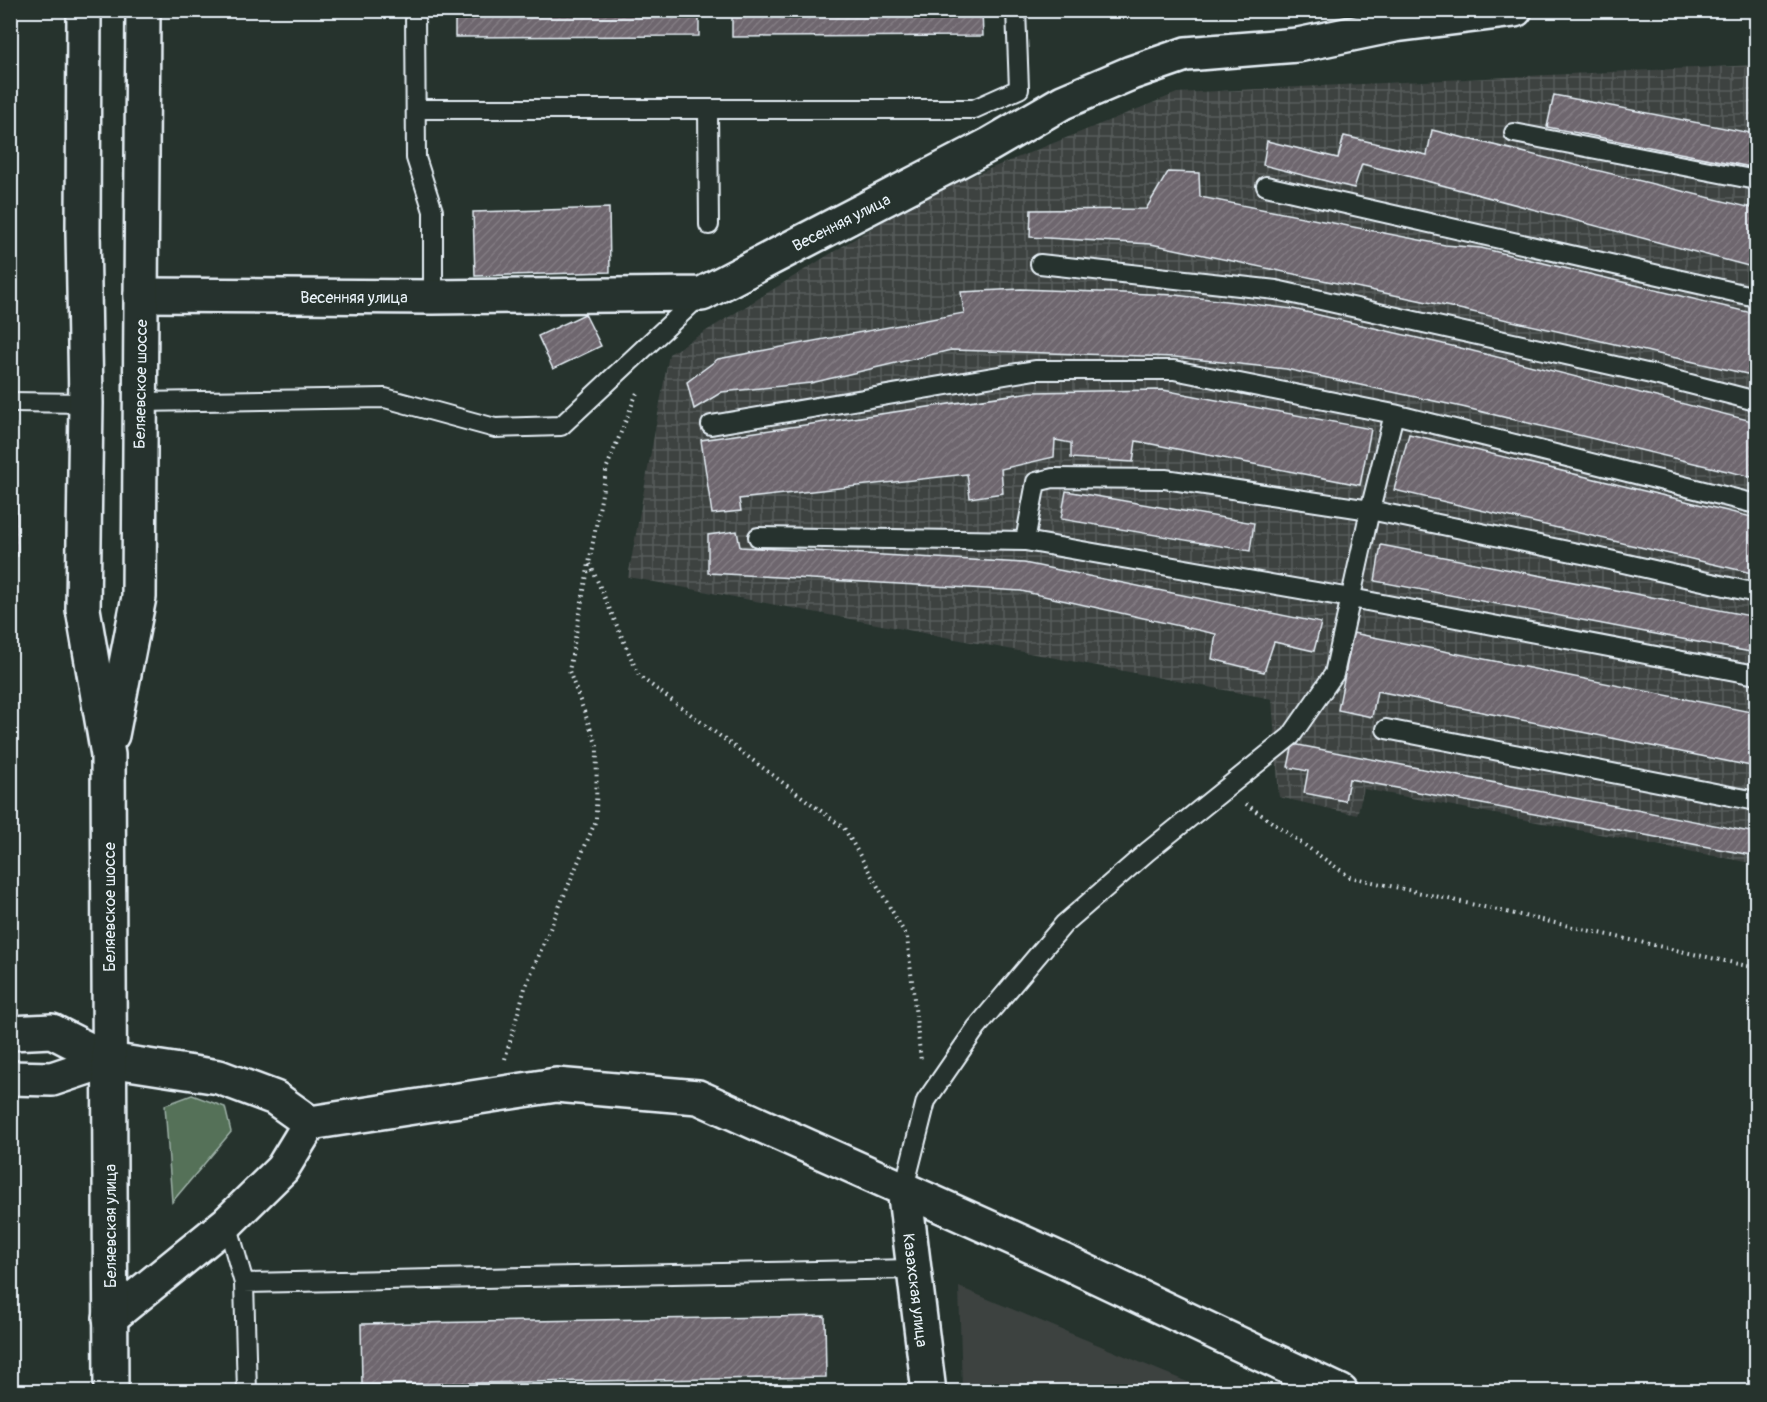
<svg xmlns="http://www.w3.org/2000/svg" width="1767" height="1402" font-family="Pangolin,sans-serif">
<style>
.built{fill:#3c4240}
.industrial{fill:url(#industrial-grid)}
.grass{fill:#547158;stroke:#9eb1a8;stroke-width:1.5}
.building{fill:url(#building-hatch);stroke:#e8f1f8;stroke-width:1.5}
.lines{fill:none;stroke-linecap:round;stroke-linejoin:round}
.service-casing{stroke:#e8f1f8;stroke-width:22}
.minor-casing{stroke:#e8f1f8;stroke-width:38}
.primary-casing{stroke:#e8f1f8;stroke-width:38}
.path{stroke:#e8f1f8;stroke-width:4;stroke-dasharray:1.5 4.5;stroke-linecap:butt}
.service{stroke:#26332d;stroke-width:18}
.minor{stroke:#26332d;stroke-width:33}
.primary{stroke:#26332d;stroke-width:33}
.labels{text-anchor:middle;stroke-width:4.5;stroke-linejoin:round;paint-order:stroke}
.street-label{font-size:16px;fill:#e8f1f8;stroke:#26332d}
</style>
<defs>
<pattern id="industrial-grid" width="8" height="8" patternUnits="userSpaceOnUse" patternTransform="scale(1.5)"><rect width="8" height="8" fill="#3c4240"/><path d="M0 4h8M4 0v8" fill="none" stroke="#585e5c"/></pattern>
<pattern id="building-hatch" width="6" height="6" patternUnits="userSpaceOnUse" patternTransform="scale(1.5)"><rect width="6" height="6" fill="#6e666e"/><path d="M-1 1l2-2M0 6l6-6M5 7l2-2" fill="none" stroke="#837c83"/></pattern>
</defs>
<rect width="100%" height="100%" fill="#26332d"/>
<filter id="ink" filterUnits="userSpaceOnUse"><feTurbulence type="fractalNoise" baseFrequency=".0167" numOctaves="2"/><feDisplacementMap in="SourceGraphic" scale="12" xChannelSelector="R" yChannelSelector="G"/><feConvolveMatrix kernelMatrix="1 2 1 2 8 2 1 2 1" color-interpolation-filters="sRGB"/></filter>
<g filter="url(#ink)">
<path class="built" d="M959 1287 1209 1391H962Z"/>
<path class="industrial" d="M1756 65V864L1364 789 1357 815 1279 797 1272 699 628 577 669 354 925 195 1177 93Z"/>
<path class="grass" d="M192 1095 225 1107 231 1132 172 1202 165 1105Z"/>
<path class="building" d="M455 10H699V36L455 37Z
M732 10H982L983 36 732 37Z
M1554 95 1756 134V168L1547 127Z
M1432 130 1756 209V268L1362 164 1354 188 1263 165 1267 141 1338 158 1344 136 1427 155Z
M1168 172 1199 173 1200 197 1445 245 1481 248 1756 314V376L1437 304 1151 244 1030 237 1031 210 1146 209Z
M609 208 610 272 475 276 473 212Z
M1021 289 1175 295 1293 309 1469 350 1756 422V478L1462 407 1286 369 1175 357 951 350 811 383 722 392 694 409 687 382 718 359 964 313 961 292Z
M585 314 601 346 553 369 538 336Z
M1163 390 1371 429 1360 485 1136 441 1133 462 1071 458V443L1055 440 1054 457 1001 469 1003 493 970 498 967 474 739 499 741 511 712 514 701 440 1031 392Z
M10 424H15L18 556H10Z
M1409 434 1756 518V574L1394 490Z
M1066 491 1254 523 1250 551 1061 519Z
M737 531 740 547 1024 563 1321 623 1314 651 1274 642 1264 672 1212 659 1216 634 1021 591 708 573V535Z
M1381 545 1756 617V653L1375 581Z
M1353 633 1756 713V767L1377 691 1372 717 1338 710Z
M1293 744 1756 833V856L1349 779 1345 801 1304 793 1308 771 1288 767Z
M825 1316 826 1377 362 1385 361 1324Z"/>
<g class="lines">
<defs>
<path id="service" d="M415 10 416 158 433 211V297
M416 109H974L1019 89 1016 10
M708 109 709 225
M1514 133 1756 180
M1266 186 1756 297
M1040 264 1276 290 1651 374 1756 401
M10 402 86 403
M140 402 385 398 495 428 561 426 701 295
M711 425 1035 370H1174L1394 414 1756 504
M758 537 1025 541 1351 598 1756 675
M1025 541 1036 482 1053 478 1165 479 1370 510 1394 414
M1386 729 1756 801
M904 1188 926 1101 977 1027 1064 924 1147 852 1291 736 1334 674 1370 510 1592 556 1756 593
M227 1223 244 1283 247 1392
M244 1283 913 1269"/>
<path id="minor" d="M141 295 433 297 702 294 989 145 1063 102 1131 73 1186 54 1298 45 1395 25 1515 10
M10 1033 52 1031 109 1060 219 1077 275 1098 310 1123 556 1085 698 1097 1053 1256 1341 1392
M10 1078 52 1079 109 1060
M904 1188 929 1392
M110 1318 227 1223 282 1169 310 1123"/>
<path id="primary" d="M84 10 83 231 86 403 83 609 108 755 111 1392
M112 735 139 597 143 10"/>
</defs>
<use href="#service" class="service-casing"/>
<use href="#minor" class="minor-casing"/>
<use href="#primary" class="primary-casing"/>
<path class="path" d="M590 564 639 676 844 828 907 937 921 1061
M1246 804 1350 877 1756 968
M505 1059 525 988 596 820 597 746 569 671 607 467 638 390"/>
<use href="#service" class="service"/>
<use href="#minor" class="minor"/>
<use href="#primary" class="primary"/>
</g>
</g>
<g class="labels">
<g class="street-label">
<text transform="translate(841 222) rotate(-27)" y="6">Весенняя улица</text>
<text x="354" y="303">Весенняя улица</text>
<text transform="translate(140 384) rotate(-89)" y="6">Беляевское шоссе</text>
<text transform="translate(109 907) rotate(-90)" y="6">Беляевское шоссе</text>
<text transform="translate(110 1226) rotate(-90)" y="6">Беляевская улица</text>
<text transform="translate(916 1290) rotate(83)" y="6">Казахская улица</text>
</g>
</g>
<rect width="1767" height="1402" fill="none" stroke="#26332d" stroke-width="36"/>
<rect x="18" y="18" width="1731" height="1366" fill="none" stroke="#e8f1f8" stroke-width="2" filter="url(#ink)"/>
</svg>
